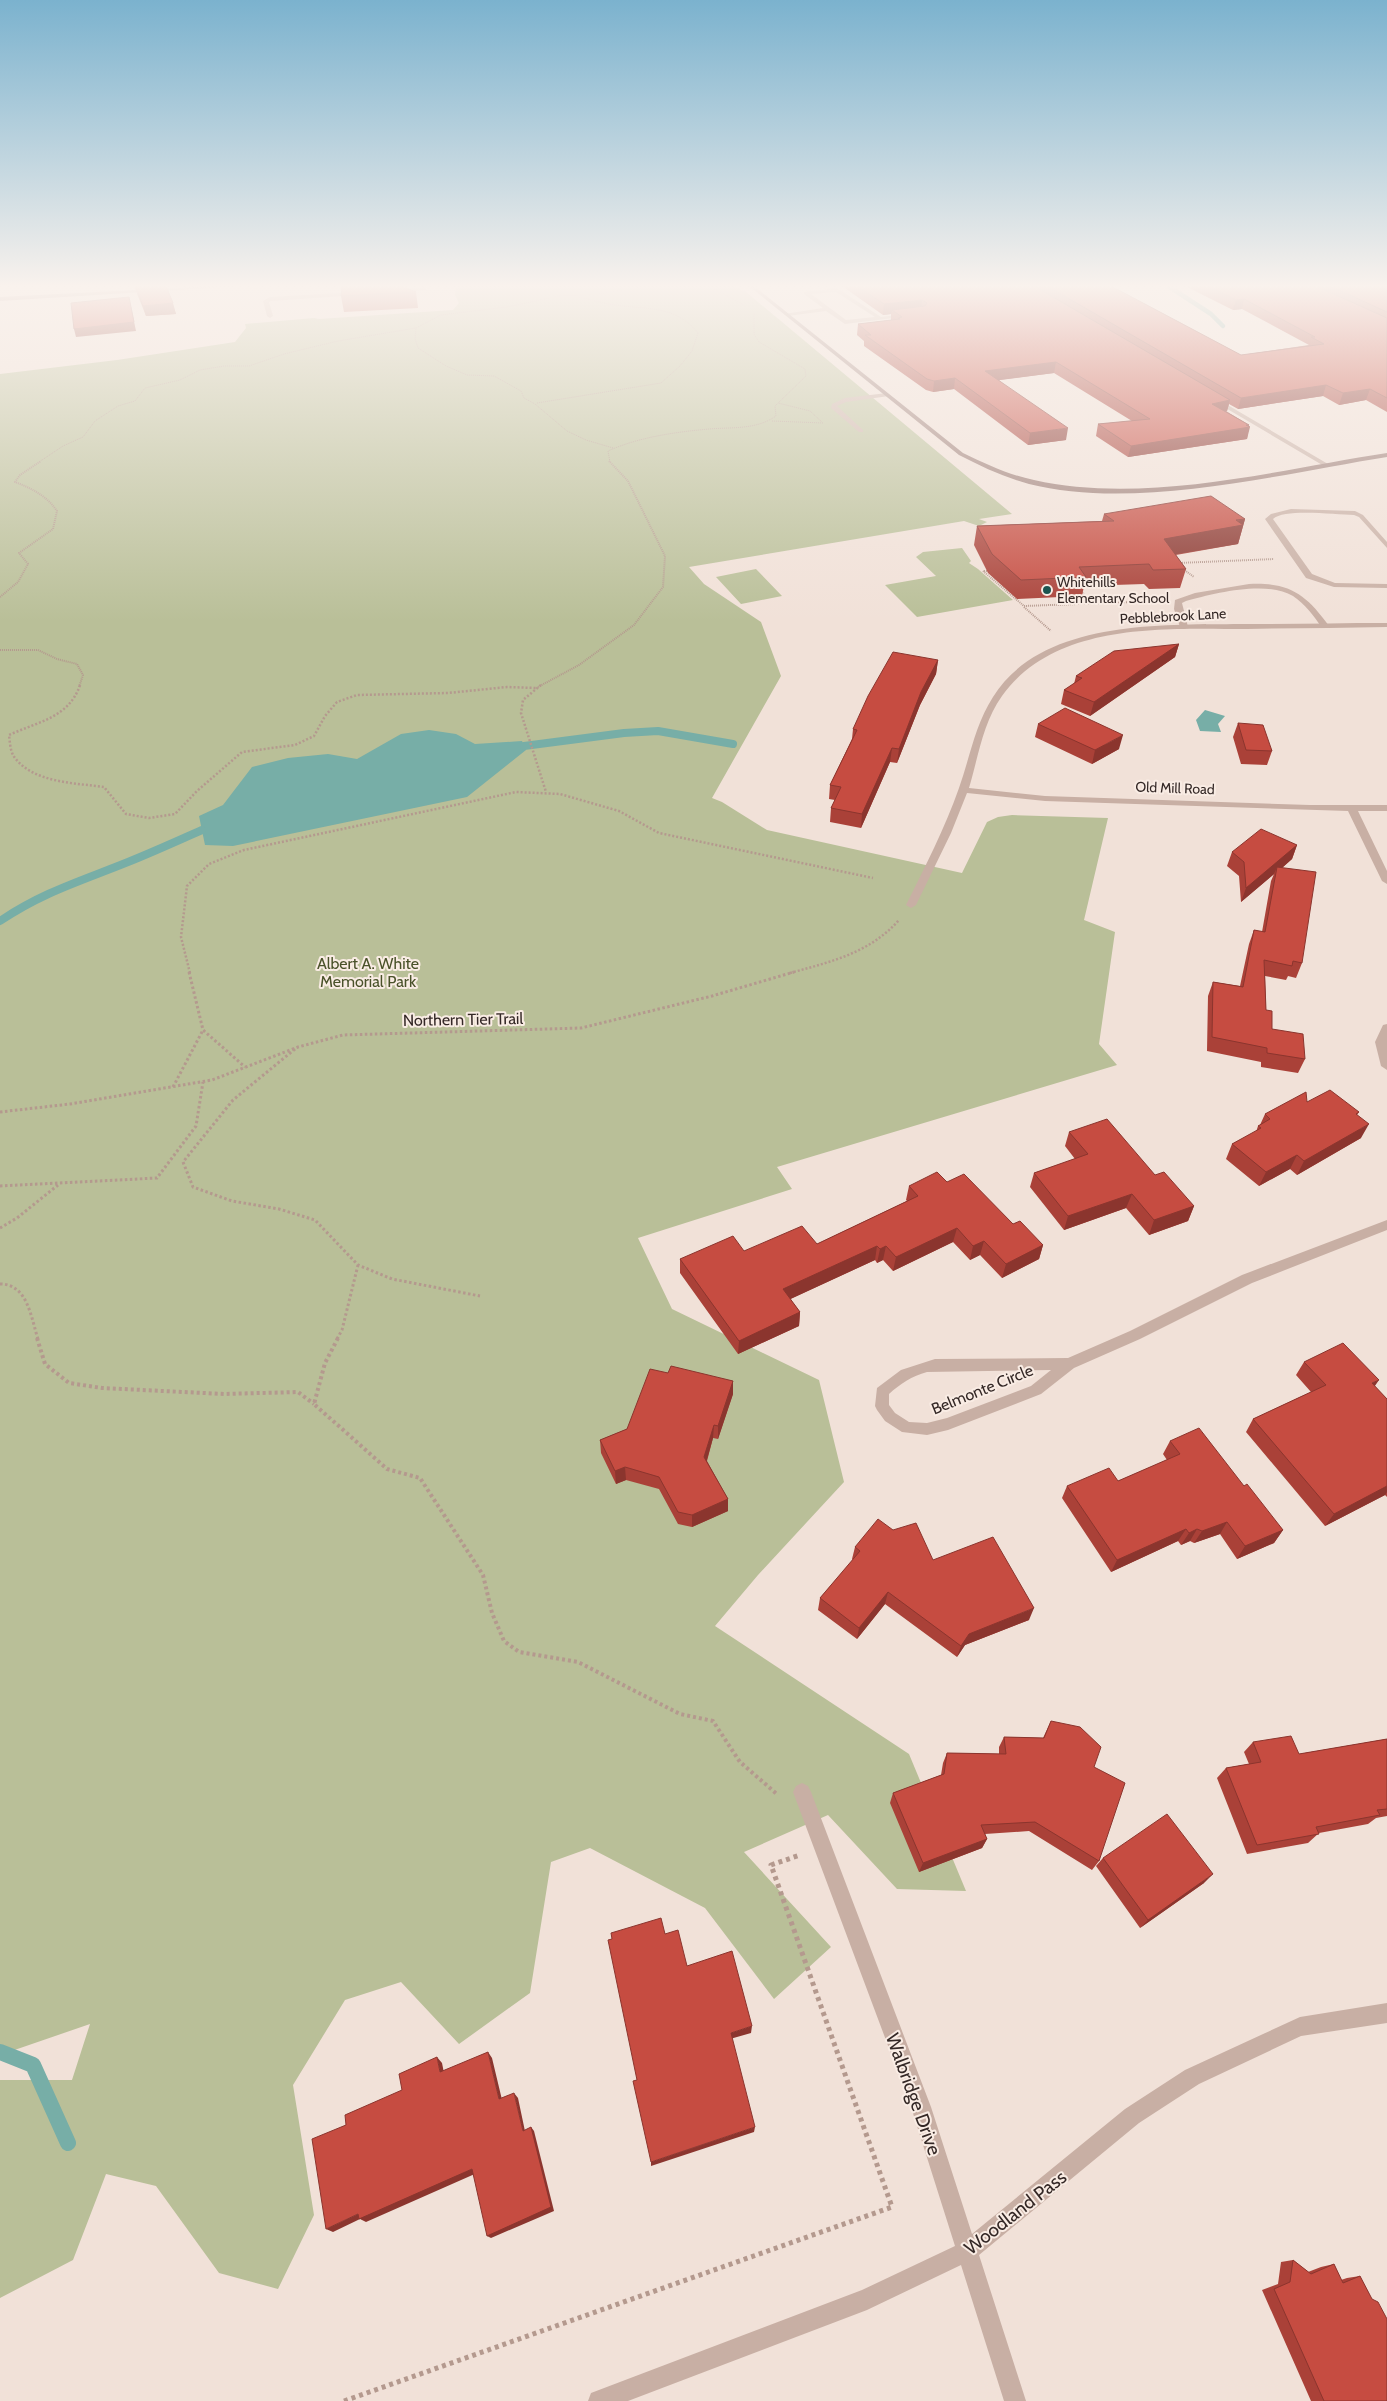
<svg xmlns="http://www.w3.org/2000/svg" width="1387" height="2401" font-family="Cabin,sans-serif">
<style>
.green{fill:#b9bf98}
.water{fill:#77aea7}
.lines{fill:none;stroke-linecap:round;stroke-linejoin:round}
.stream-far2{stroke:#77aea7;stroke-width:4.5}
.stream-far1{stroke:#77aea7;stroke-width:8}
.stream{stroke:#77aea7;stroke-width:16}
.path-far5{stroke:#b4998e;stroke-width:1;stroke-dasharray:1 1;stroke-linecap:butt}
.path-far4{stroke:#b4998e;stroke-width:2;stroke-dasharray:1 1;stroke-linecap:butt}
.path-far3{stroke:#b4998e;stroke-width:2.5;stroke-dasharray:2 2;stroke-linecap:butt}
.path-far2{stroke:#b4998e;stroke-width:3;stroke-dasharray:2.5 2.5;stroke-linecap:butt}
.path-far1{stroke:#b4998e;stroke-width:4;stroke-dasharray:3 3;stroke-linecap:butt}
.path{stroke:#b4998e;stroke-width:5;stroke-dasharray:4 4;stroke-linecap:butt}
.lane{fill:#c8afa4;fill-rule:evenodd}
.street{fill:#c8afa4;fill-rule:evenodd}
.secondary{fill:#9c7d76;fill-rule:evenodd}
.wall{fill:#aa4138}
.shaded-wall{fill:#8b352e}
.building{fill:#c64c41;stroke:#8b352e}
.poi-dot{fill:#1c5550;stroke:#f9ece4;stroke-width:2}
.labels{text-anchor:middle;stroke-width:4;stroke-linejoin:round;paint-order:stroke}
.far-poi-label{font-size:14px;fill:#342826;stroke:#f9ece4;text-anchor:start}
.far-street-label{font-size:14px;fill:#342826;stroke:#f9ece4}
.park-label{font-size:16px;fill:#4a522a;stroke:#f9ece4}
.street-label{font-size:16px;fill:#342826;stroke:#f9ece4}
.near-street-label{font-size:19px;fill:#342826;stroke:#f9ece4}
</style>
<rect width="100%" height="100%" fill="#f1e1d8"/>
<path class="green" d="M456 286H732L746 292 1012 514 979 519 987 522 979 526 964 521 689 567 704 584 761 622 781 676 712 798 722 802 767 830 962 873 987 822 998 817 1012 815 1108 818 1084 920 1115 932 1099 1044 1117 1065 777 1167 792 1189 638 1238 672 1309 819 1380 844 1482 758 1575 715 1626 909 1754 966 1891 897 1889 828 1815 744 1852 831 1947 774 1999 705 1908 590 1848 551 1862 530 1993 459 2044 401 1982 345 2000 293 2085 314 2215 278 2289 219 2273 156 2186 106 2174 73 2260 0 2298V2080H72L90 2024 0 2055V374L117 360 235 342 246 328 245 324 314 318 319 319 453 310 459 303 455 295Z
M962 548 971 561 969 563 978 569 1013 600 917 617 885 585 936 576 916 557 923 552Z
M756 569 782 596 741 604 716 577Z"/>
<path class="water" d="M1205 710 1225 716 1218 724 1221 732 1200 731 1196 720Z
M429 730 456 734 475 744 522 741 526 750 467 797 233 846 205 845 199 816 223 805 252 767 288 758 328 754 357 759 401 734Z"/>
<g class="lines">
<path class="stream-far2" d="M1168 286 1211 314 1223 326"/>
<path class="stream-far1" d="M524 746 624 733 658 731 733 744
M0 921C43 892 81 881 128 862 153 852 177 841 202 830"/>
<path class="stream" d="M0 2052 33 2065 68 2143"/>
<path class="path-far5" d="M709 286 744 305
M537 403 661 383 680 366 692 351 698 333C675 305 649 310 616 305 603 304 591 299 578 297
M772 421 823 423 810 411 778 403
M613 448 586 440 567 431 535 404 524 398 521 391 494 376 467 375 446 366 418 348 415 339 416 328 441 315 507 307 559 296 599 294 647 286
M39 462 63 446 83 437 95 421 118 406 135 401 145 388 180 380 200 370 224 366H249L284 354 338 341 416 328
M610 462 608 451C639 437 676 432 709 429 732 427 756 430 776 416L775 406 806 376 805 369 759 342 754 334V313"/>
<path class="path-far4" d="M1178 563 1274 559
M1183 569 1194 577
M991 571H983L1024 606 1160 601
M1080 589 1089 603
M0 597 18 582 28 564 19 553 53 529 57 511C47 496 31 488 15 482L20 475 41 461
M1024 607 1051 631
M0 650H38L57 659 77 664 83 675 79 687
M538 687 579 665 634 625 663 587 665 556 628 481 609 461"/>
<path class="path-far3" d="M80 685C69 718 37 722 9 735 10 742 10 752 15 758 34 783 76 783 104 787L126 814 149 818 175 814 197 791 242 752 295 745 314 736 325 716 337 702 357 695 448 693 507 687 536 688
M541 685 523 700 521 713 546 792
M190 973 181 937 187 886 209 864 244 850 516 792 560 794 619 811 659 833 873 878
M790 973C830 962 870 953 899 920"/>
<path class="path-far2" d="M189 972 203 1030 245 1067
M295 1049 233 1100 183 1162 193 1187 232 1201 279 1209 315 1220 358 1265 392 1279 480 1296
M173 1087 203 1030
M0 1112 70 1104 212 1080 298 1047 343 1035 581 1028 712 996 794 972
M0 1186 157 1178 196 1126 203 1082
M0 1228 17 1218 58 1185
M0 1284C28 1284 31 1318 38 1339
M337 1339 342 1330 358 1265"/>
<path class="path-far1" d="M37 1338 45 1364 69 1383 102 1388 224 1394 298 1392 314 1404
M338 1338 325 1363 314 1404 387 1469 420 1478 483 1575 492 1613 504 1641 519 1652 578 1662 680 1714 713 1721 740 1762 778 1795"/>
<path class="path" d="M344 2401 892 2207 771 1865 800 1855"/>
<path class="lane" d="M424 287 426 290 395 293 392 291Z
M837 288 881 317 906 314 909 316 845 324 826 311 787 316 784 314 823 308 804 294V292ZM836 292 875 317 846 320 811 294Z
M357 292 359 295 271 301 269 302 273 316 270 318 267 316 263 301 270 297Z
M887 393 889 396 846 402 837 406 863 430V432H859L831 408 832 404 845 398Z
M1291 509 1355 511 1363 515 1387 542V548L1359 517 1354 515C1336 515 1285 508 1273 519L1312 574 1335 583 1387 584V588L1334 587 1306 578 1265 519 1271 514Z
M1249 584C1289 582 1306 594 1329 626L1322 628C1314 616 1305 604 1293 596 1267 580 1214 593 1186 601L1182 603 1188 627 1184 629 1180 627 1174 609 1175 600 1195 593Z"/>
<path class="street" d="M1214 397 1328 464 1329 465 1324 466 1212 400Z
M1387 623V627C1340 628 1294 628 1247 629 1166 629 1056 621 1002 696 983 722 978 758 969 788L1045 796 1310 805H1387V811H1358L1387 871V884L1382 881 1348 811 1045 801 967 793 951 833 916 905 911 908 906 905C925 867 945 828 959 788 970 757 975 725 993 697 1042 618 1167 625 1247 624 1294 624 1340 623 1387 623Z
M1387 1024V1070L1381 1066 1375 1042 1383 1025Z
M1387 1220V1230L1252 1283 1140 1339 1074 1368 1041 1394 948 1430 927 1435 902 1432 885 1421 877 1410 875 1406 877 1388 901 1370 935 1359 1068 1358 1130 1331 1242 1275ZM1051 1370 1031 1386 947 1418 927 1423 909 1422 895 1413 889 1405V1394C900 1384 912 1376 927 1372Z
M802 1783 808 1786 811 1792 931 2107 972 2234 1125 2109 1185 2070 1300 2017 1387 2003V2023L1301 2036 1199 2084 1139 2123 979 2255 1026 2401H1004L961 2265 867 2310 628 2401H588L591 2393 862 2290 955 2246 911 2107 793 1792 796 1786Z"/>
<path class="secondary" d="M213 286H239L0 301V297Z
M749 286H754L963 453C986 464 1009 475 1034 480 1145 505 1276 470 1387 453V457C1280 474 1135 511 1029 484 1004 477 982 467 959 455Z"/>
</g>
<path class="wall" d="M134 286H166L176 314 146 316Z
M842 286H1111L1241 355 1309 345 1242 309 1233 310 1185 286H1387V412L1366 400 1339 405 1323 396 1238 409 1229 404 1227 411H1226L1249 425 1247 439 1128 457 1096 436 1098 424 1132 421 1054 373 999 380 1066 440 1028 445 954 389 933 392 926 390 864 346V341L857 335 858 324 891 320V314L883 315Z
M416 292 418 308 344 312 341 296Z
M1104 514 1245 519 1238 544 1176 555 1186 569 1180 588 1149 589 1144 584 1084 586 1082 596 1017 599 988 573 974 545 977 526 1102 521Z
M1179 644 1175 657 1090 716 1061 704 1064 690 1074 684 1076 676Z
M938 660 936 674 920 705 897 763 890 762 861 828 830 822 831 808 835 800 829 799 830 785 852 739 853 729Z
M1238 723 1272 751 1267 765 1241 764 1233 737Z
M1038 724 1119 749 1092 764 1035 737Z
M1297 845 1292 859 1282 868 1302 963 1296 978 1288 976 1286 980 1265 976 1266 1010 1272 1029 1305 1059 1298 1073 1261 1067V1062L1207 1051 1208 996 1213 982 1240 986 1249 944 1254 930 1262 932 1271 881 1274 874 1241 902 1239 876 1227 866 1232 852Z
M1307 1102 1359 1112 1357 1115 1361 1138 1297 1175 1290 1169 1259 1186 1226 1159 1232 1144 1256 1132 1258 1126 1260 1125 1265 1114Z
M1069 1132 1155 1175 1194 1206 1188 1221 1149 1235 1126 1208 1064 1230 1030 1187 1034 1173 1075 1159 1065 1146Z
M947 1182 1013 1224 1043 1245 1039 1259 1002 1278 980 1255 970 1260 953 1242 893 1271 883 1260 877 1263 875 1260 790 1299 800 1312 799 1326 738 1354 680 1273V1259L817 1244 907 1201 906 1200 909 1186Z
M1304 1362 1374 1386 1387 1399V1497L1385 1495 1325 1526 1246 1432 1253 1419 1311 1392 1296 1375Z
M668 1373 733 1381V1394L718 1439 713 1438 707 1461 728 1499V1511L692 1527 678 1524 659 1489 626 1480 616 1484 601 1453 600 1440 627 1429Z
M1170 1441 1244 1486 1283 1530 1274 1543 1237 1559 1220 1534 1194 1543 1190 1541 1181 1545 1178 1541 1111 1572 1062 1498 1067 1486 1118 1481 1167 1460 1163 1454Z
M855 1547 933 1560 1029 1620 965 1645 957 1657 885 1604 857 1639 818 1610 820 1598 853 1560 852 1559Z
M1051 1721 1094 1767 1099 1861 1092 1870 1029 1831 985 1834 987 1839 982 1848 919 1872 890 1803 893 1793 941 1775 943 1763 947 1753 999 1754V1747L1004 1737 1043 1738Z
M1387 1739V1816L1376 1818 1368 1824 1319 1833 1308 1843 1247 1854 1217 1778 1226 1768 1249 1764 1244 1752 1253 1742 1299 1754Z
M1103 1858 1204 1883 1140 1928 1096 1866Z
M1293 2260 1308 2272 1321 2267 1334 2264 1341 2280 1347 2278 1360 2276 1387 2330V2401H1311L1262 2290 1278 2284 1281 2262Z"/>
<path class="shaded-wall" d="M129 297 136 331 76 337 74 329Z
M1244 299 1242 309 1233 310 1236 300Z
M922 300 921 310H892L891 314 883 315 884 304Z
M173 303 176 314 146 316 143 306Z
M1056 362 1054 373 984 382 985 371Z
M955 378 954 389 933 392 934 381Z
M1326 385 1323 396 1238 409 1241 398Z
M1370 389 1366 400 1339 405 1343 393Z
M1230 400 1227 411 1209 415 1212 404Z
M1246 425H1249L1248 428 1250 427 1247 439 1128 457 1131 446Z
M1068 428 1066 440 1028 445 1030 433Z
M1245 519 1238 544 1159 557 1164 539Z
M1179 644 1175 657 1090 716 1094 702Z
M938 660 936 674 920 705 897 763 899 749 921 692Z
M1123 735 1119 749 1092 764 1095 750Z
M892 748 890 762 861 828 862 814Z
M1297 845 1292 859 1276 873 1277 867 1274 874 1241 902 1246 888Z
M1369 1124 1361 1138 1297 1175 1304 1161Z
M1297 1155 1290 1169 1259 1186 1266 1172Z
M1132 1194 1126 1208 1064 1230 1068 1216Z
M1194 1206 1188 1221 1149 1235 1154 1220Z
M957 1228 953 1242 893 1271 896 1257Z
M984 1241 980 1255 970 1260 973 1246Z
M1043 1245 1039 1259 1002 1278 1006 1264Z
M877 1246 875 1260 782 1303 783 1289Z
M886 1246 883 1260 877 1263 880 1249Z
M800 1312 799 1326 738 1354 739 1341Z
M1379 1380 1370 1393 1372 1383Z
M733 1381V1394L718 1439V1426Z
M714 1425 713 1438 704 1470V1457Z
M625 1467 626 1480 616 1484 615 1471Z
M1387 1486V1492L1385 1495 1325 1526 1334 1514Z
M728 1499V1511L692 1527V1515Z
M1227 1522 1220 1534 1194 1543 1202 1531Z
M1186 1529 1178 1541 1111 1572 1117 1560Z
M1197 1529 1190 1541 1181 1545 1189 1533Z
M1283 1530 1274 1543 1237 1559 1245 1546Z
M888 1592 885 1604 857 1639 859 1628Z
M1034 1608 1029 1620 965 1645 957 1657 961 1646 969 1634Z
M987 1839 982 1848 919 1872 923 1863Z
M1213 1874 1204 1883 1140 1928 1148 1920Z
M752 2026 751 2033 730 2039 731 2033Z
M488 2052 492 2058 503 2104 499 2099Z
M437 2057 442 2063 445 2078 440 2072Z
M514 2093 518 2098 526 2136 523 2131Z
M531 2127 534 2131 554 2211 491 2238 487 2236Z
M755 2127 754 2132 651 2166V2162Z
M472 2169 477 2173 366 2222 360 2219 333 2232 326 2229 358 2214Z"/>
<path class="building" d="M136 286H166L173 303 143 306Z
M342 286H402L416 292 341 296Z
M857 286H1034L1230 400 1212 404 1249 425H1246L1250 427 1131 446 1098 424 1150 419 1056 362 985 371 1068 428 1030 433 955 378 934 381 927 379 865 335H871L858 324 900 319 898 318 902 317 892 310 925 306 927 303 922 300 884 304Z
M1047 286H1111L1241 355 1324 344 1311 337H1315L1244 299 1236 300 1208 286H1316L1387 318V398L1370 389 1343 393 1326 385 1241 398Z
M1330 286H1387V312Z
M129 297 134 322 74 329 71 303Z
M1211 496 1245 519 1236 520 1243 525 1164 539 1186 569 1153 570 1149 564 1079 567 1086 577 1021 580 992 554 977 526 1114 521 1104 514Z
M1179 644 1094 702 1064 690 1082 678 1076 676 1114 651Z
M893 652 938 660 921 692 899 749 892 748 862 814 831 808 841 787 830 785 857 730 853 729 868 696Z
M1065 708 1123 735 1095 750 1038 724Z
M1238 723 1263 725 1272 751 1246 750Z
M1261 829 1297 845 1246 888 1244 862 1232 852Z
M1277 867 1316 872 1302 963 1293 961 1292 966 1264 960 1266 1010 1272 1011V1029L1303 1034 1305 1059 1267 1053V1048L1212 1037 1213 982 1243 987 1254 930 1265 932Z
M1330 1090 1359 1112 1356 1114 1369 1124 1304 1161 1297 1155 1266 1172 1232 1144 1261 1128 1258 1126 1270 1119 1265 1114 1306 1092 1307 1102Z
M1107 1119 1155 1175 1164 1172 1194 1206 1154 1220 1132 1194 1068 1216 1034 1173 1088 1154 1069 1132Z
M937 1172 947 1182 964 1174 1013 1224 1020 1221 1043 1245 1006 1264 984 1241 973 1246 957 1228 896 1257 886 1246 880 1249 877 1246 783 1289 800 1312 739 1341 680 1259 733 1236 744 1251 802 1226 817 1244 918 1196 909 1186Z
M1343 1343 1379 1380 1372 1383 1387 1399V1486L1334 1514 1253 1419 1326 1385 1304 1362Z
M671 1366 733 1381 718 1426 714 1425 704 1457 728 1499 692 1515 678 1512 659 1477 625 1467 615 1471 600 1440 627 1429 650 1369 668 1373Z
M1199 1428 1244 1486 1247 1484 1283 1530 1245 1546 1227 1522 1202 1531 1197 1529 1189 1533 1186 1529 1117 1560 1067 1486 1109 1468 1118 1481 1180 1454 1170 1441Z
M878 1519 893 1530 916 1523 933 1560 993 1537 1034 1608 969 1634 961 1646 888 1592 859 1628 820 1598 860 1551 855 1547Z
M1051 1721 1080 1727 1101 1747 1094 1767 1125 1783 1099 1861 1035 1822 981 1825 987 1839 923 1863 893 1793 944 1774 947 1753 1006 1754 1004 1737 1044 1738Z
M1291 1736 1299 1754 1387 1739V1809L1377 1810 1380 1815 1316 1827 1319 1834 1257 1845 1226 1768 1261 1762 1253 1742Z
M1167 1814 1213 1874 1148 1920 1103 1858Z
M661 1918 665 1934 678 1930 687 1966 732 1951 752 2026 731 2033 755 2127 651 2162 633 2081 637 2080 608 1940 612 1939 611 1933Z
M488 2052 499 2099 514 2093 523 2131 531 2127 551 2207 487 2236 472 2169 359 2219 358 2214 326 2229 312 2139 346 2125 345 2115 402 2090 399 2074 437 2057 440 2072Z
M1293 2260 1311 2274 1334 2264 1343 2283 1360 2276 1372 2299 1378 2302 1387 2319V2401H1324L1274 2289 1290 2282Z"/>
<linearGradient id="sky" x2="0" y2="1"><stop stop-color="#7bb2ce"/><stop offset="0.46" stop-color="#f9f2ed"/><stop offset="1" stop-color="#f9f2ed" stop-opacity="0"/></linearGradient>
<rect width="1387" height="622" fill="url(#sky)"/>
<circle class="poi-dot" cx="1047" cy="590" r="5"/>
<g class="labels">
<g class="far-poi-label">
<text x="1057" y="587">Whitehills<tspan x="1057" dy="16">Elementary School</tspan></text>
</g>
<g class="far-street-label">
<text transform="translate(1173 616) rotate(-3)" y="5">Pebblebrook Lane</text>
<text transform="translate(1175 788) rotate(2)" y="5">Old Mill Road</text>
</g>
<g class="park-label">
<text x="368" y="969">Albert A. White<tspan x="368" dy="18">Memorial Park</tspan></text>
</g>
<g class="street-label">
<text transform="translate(463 1019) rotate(-1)" y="6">Northern Tier Trail</text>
<text transform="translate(982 1389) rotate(-22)" y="6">Belmonte Circle</text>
</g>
<g class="near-street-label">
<text transform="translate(914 2094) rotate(70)" y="7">Walbridge Drive</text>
<text transform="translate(1015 2212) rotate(-38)" y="7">Woodland Pass</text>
</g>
</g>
</svg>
